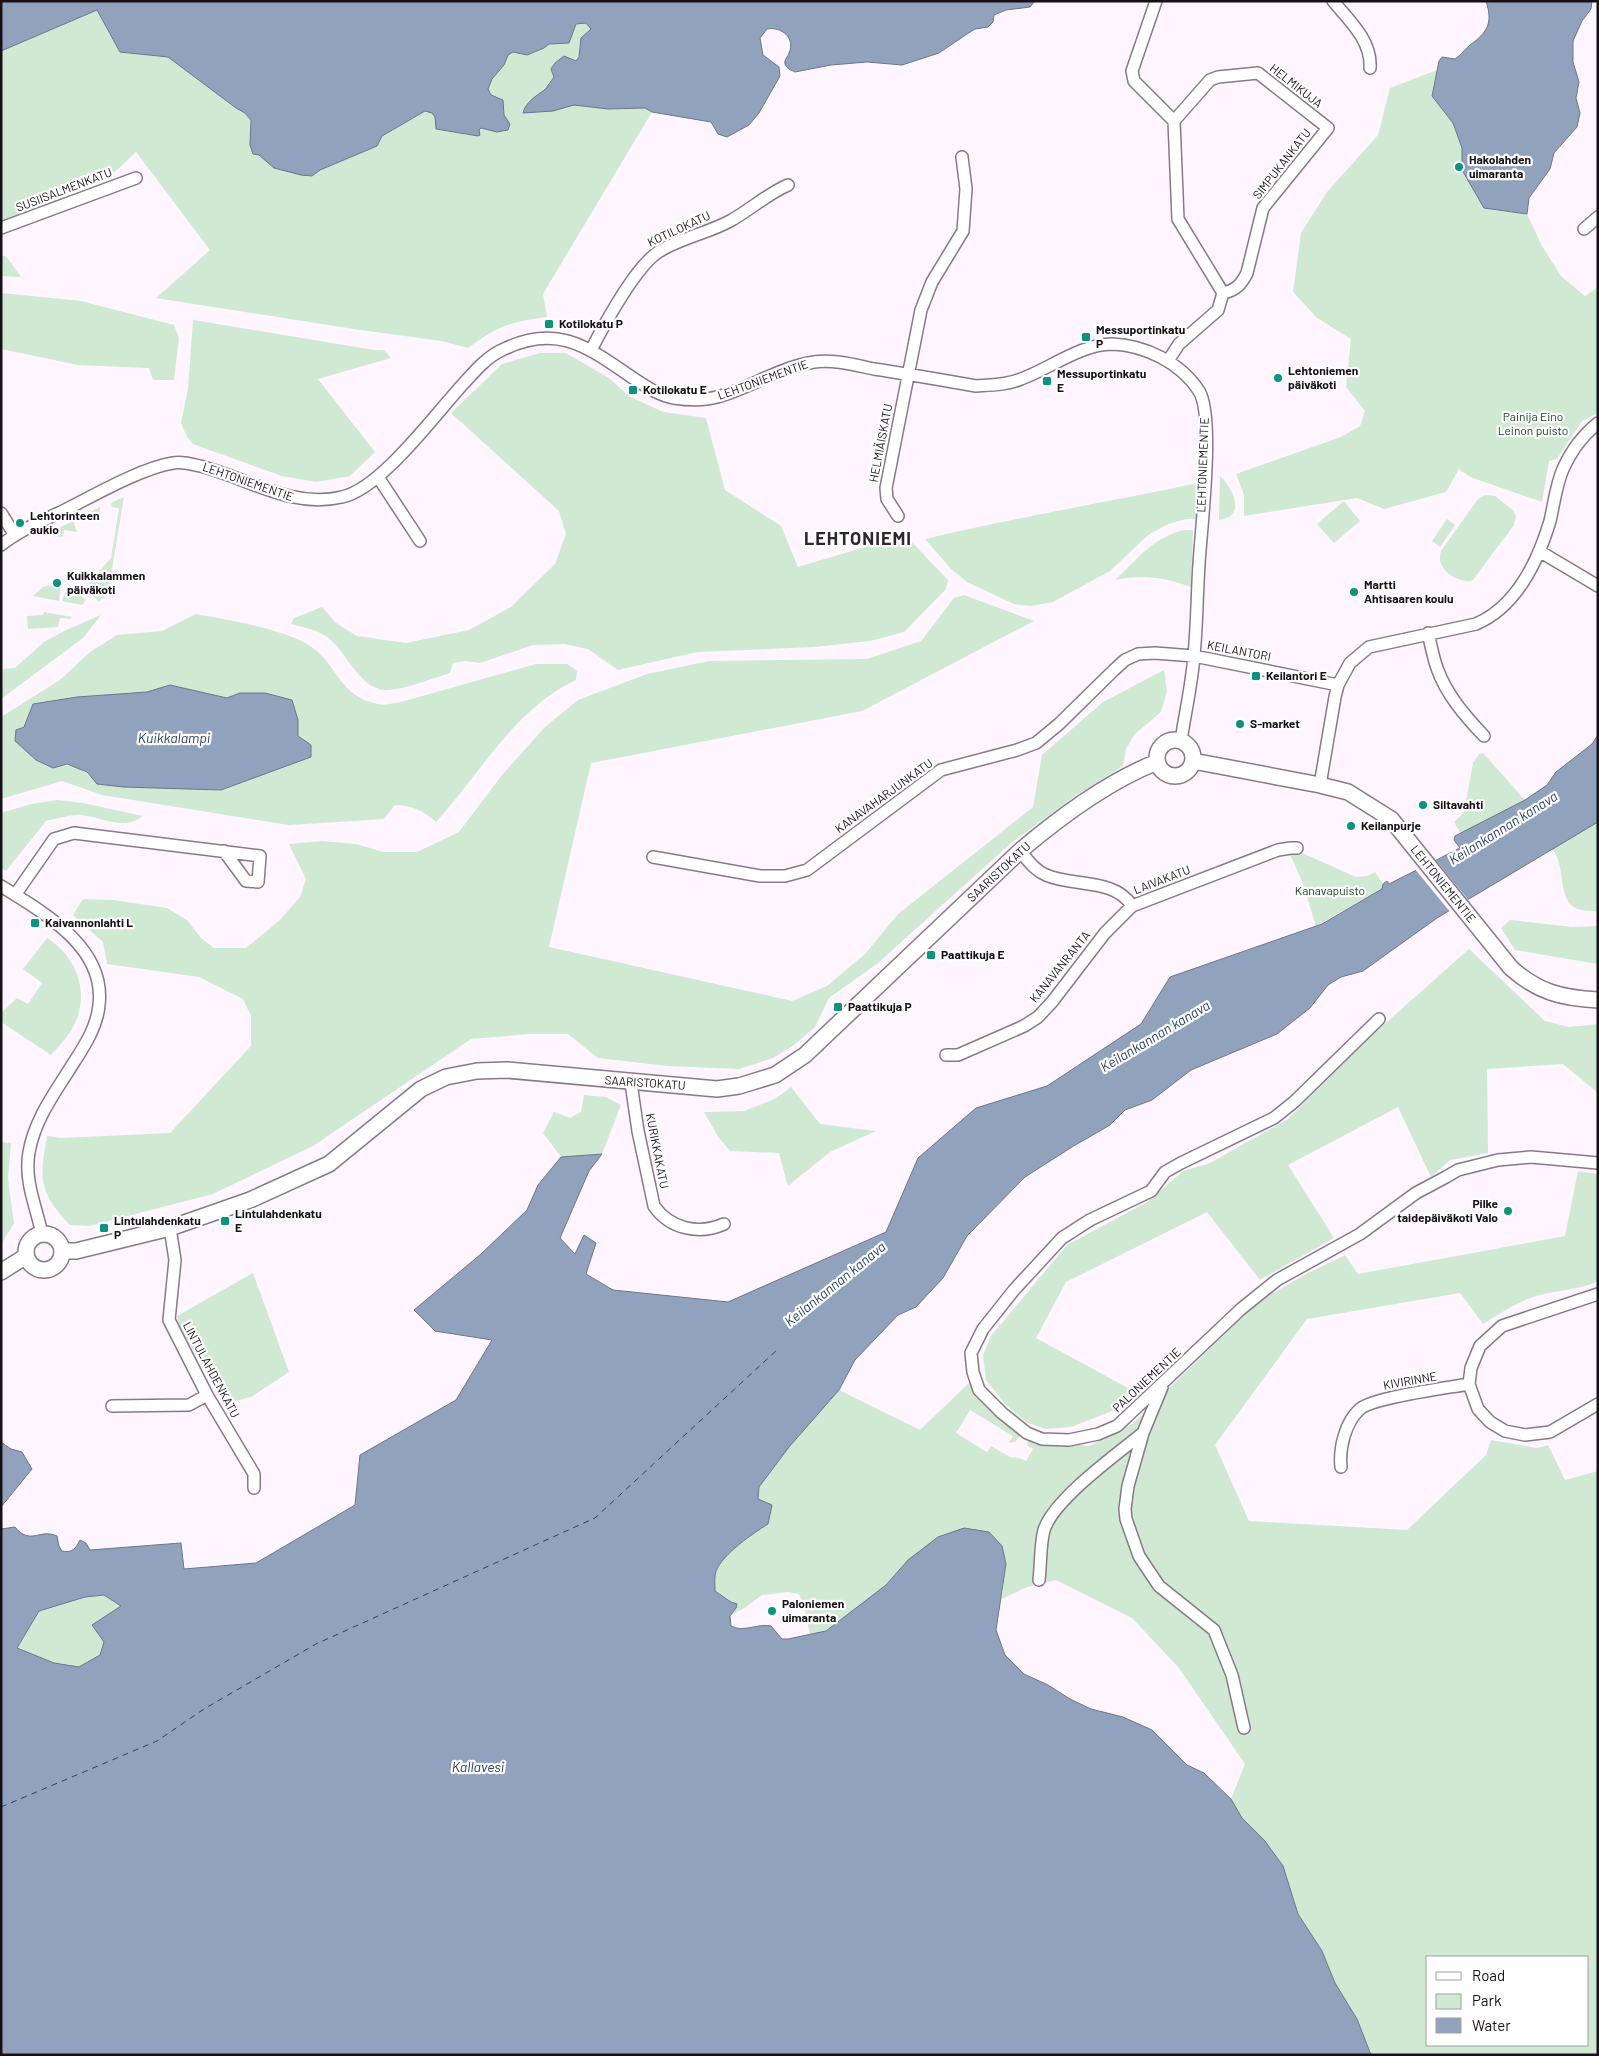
<svg xmlns="http://www.w3.org/2000/svg" width="1599" height="2056" font-family="Barlow,sans-serif">
<style>
.green{fill:#cfe9d3;fill-rule:evenodd}
.water{fill:#90a2bc;stroke:#6c768a;fill-rule:evenodd}
.pier{fill:#fff5fe}
.lines{fill:none;stroke-linecap:round;stroke-linejoin:round}
.ferry{stroke:#29446a;stroke-width:1;stroke-dasharray:6 5;stroke-linecap:butt}
.minor-casing{stroke:#887987;stroke-width:14}
.major-casing{stroke:#887987;stroke-width:18}
.minor{stroke:#fff;stroke-width:11}
.major{stroke:#fff;stroke-width:15}
.poi-dot{fill:#089480;stroke:#fff;stroke-width:2}
.labels{text-anchor:middle;stroke-width:4.5;stroke-linejoin:round;paint-order:stroke}
.street-label{font-size:12px;fill:#171117;stroke:#fff}
.poi-label{font-size:12px;font-weight:bold;fill:#171117;stroke:#fff;text-anchor:start}
.park-label{font-size:12px;fill:#113e1e;stroke:#fff}
.water-label{font-size:14px;font-style:italic;fill:#29446a;stroke:#fff}
.district-label{font-size:18px;font-weight:bold;letter-spacing:1px;fill:#302530;stroke:#fff}
</style>
<rect width="100%" height="100%" fill="#fff5fe"/>
<path class="green" d="M97 10 120 52 168 57 236 108 245 113 251 120 250 144 259 155 312 176 320 170 377 146 382 136 425 111 432 113 435 117V126L440 130 478 136 479 130 481 128 504 132 508 121 504 115V106L500 98 491 95 488 89C492 76 502 69 508 55L513 52 527 55 544 48 548 44 569 43 576 24C583 21 588 22 591 29 580 41 584 49 576 61 563 57 559 56 551 69L554 77 522 112 556 110 574 105 608 109 645 108 652 112 543 294 547 317C510 322 498 326 468 348L442 341 360 330 156 298 210 250 136 152 116 171 92 180 51 205 1 224V51Z
M1437 70 1432 96 1453 123 1462 148V170L1484 208 1527 214 1542 246 1561 276 1585 296 1598 287V413L1582 421 1557 459 1549 461 1542 502 1470 477 1459 469 1446 492 1384 509 1357 498 1244 516V495L1236 474 1341 437 1360 426 1365 411 1346 387 1351 339 1317 318 1293 292 1301 233 1327 192 1378 135 1390 88Z
M1 256H6L21 277 1 276Z
M1 293 81 301 174 325 179 338 174 380H153L149 368 78 365 1 349Z
M193 320 374 350H384L391 358 318 379 375 452 350 476 316 482 282 476 193 444 187 437 181 423 188 389Z
M540 353H566L609 378 629 396 663 412 706 418 725 490 781 526 798 567 905 535 948 580 946 589 904 632 870 641 814 647 697 652 618 670 588 649 565 644 533 645 480 663 466 661 453 663 450 673C433 678 394 694 379 689 355 682 344 646 324 635 315 629 301 627 291 624L294 618 322 607 336 623 357 636 406 643 469 630 511 607 555 564 566 534 559 511 451 413 502 364Z
M1220 476C1233 488 1247 517 1219 520Z
M1198 483 1196 519H1186L1168 524 1148 535 1110 571 1053 602 1030 606 1014 604 967 582 951 569 925 539C1015 518 1107 502 1198 483Z
M1485 495 1495 496 1514 511 1516 517 1514 525 1473 580C1462 584 1446 575 1441 564 1439 560 1440 556 1441 551L1478 499Z
M124 497 108 593 99 602 85 588 111 558 119 508 112 507 111 503Z
M1344 501 1360 521 1334 543 1317 524Z
M100 507V517L98 520 95 513 74 523 77 532 64 530 63 537 52 536 51 532Z
M1447 519 1455 525 1440 547 1432 541Z
M1183 530H1193L1191 587C1163 577 1144 574 1115 580 1138 559 1151 539 1183 530Z
M55 584H61L59 601 33 596 43 587Z
M67 586 86 600 82 605 62 601Z
M964 595 1034 621 862 711 591 763 549 947 792 1001 827 986 865 954 898 914 1033 807 1042 755 1103 702 1164 670 1167 691 1161 712 1135 734 1126 749 1123 766 1075 796 1010 844 878 963 829 998 815 1027 794 1045 773 1058 739 1069 668 1066 598 1058 568 1034H529L471 1039 313 1146 213 1194 89 1226 70 1225C39 1193 39 1178 47 1136L61 1138 170 1133 251 1046V1016L243 999 199 977 107 964 103 942 73 915 83 899 113 900 167 908 187 920 201 938 214 948H246L280 920 300 897 306 879 289 844 322 841 356 844 384 852H417L459 832 502 775 545 727 578 700 647 674 709 661 867 659 921 641 954 598Z
M44 612 72 617 70 619 60 618 58 627 28 629 27 616 43 615Z
M196 614C229 620 279 628 307 644 339 663 337 696 378 704 385 706 394 703 401 702L536 664H567L577 671 576 680C514 709 480 774 436 822 422 810 414 806 395 805L384 819 289 825 102 795 62 781 1 799V717L60 680 90 652 117 635 162 631ZM170 685 227 698 240 693H265L292 700 298 720V736L311 745 244 780 221 790 97 784C83 768 74 763 52 767L16 730 77 697 147 692Z
M101 615 83 638 1 699V669L15 668 44 642 64 631Z
M1483 753 1525 800 1461 834 1454 822 1464 812 1473 763 1479 754Z
M57 800 83 803 143 816C124 831 103 818 82 815 71 814 57 819 46 821L6 871 1 868V813L31 804Z
M1598 822V911C1591 911 1584 911 1578 909 1556 902 1567 865 1552 849Z
M1289 852 1302 853 1356 877 1367 876 1375 872 1383 884 1382 889 1316 926 1302 881Z
M1510 920 1572 927 1598 926V964L1515 950 1501 928Z
M47 938C77 956 91 995 73 1027 68 1037 59 1046 51 1055L1 1022V1013L17 998 28 1004 42 983 23 969Z
M1469 949 1545 1021 1569 1027 1598 1024V1093L1563 1064 1487 1069 1488 1153 1450 1160 1431 1177 1398 1107 1288 1165 1334 1238 1260 1280 1207 1212 1066 1282 1036 1338 1139 1394 1117 1409 1071 1427 1045 1429 1026 1422 1005 1404 986 1380 983 1355 991 1336 1067 1245 1147 1202 1183 1171 1210 1163 1288 1119 1361 1045Z
M791 1087 820 1124 876 1131 830 1152 788 1186 779 1153 730 1151 719 1138 704 1112 744 1111 775 1099Z
M584 1095 606 1097 621 1105 602 1154 561 1157 543 1133 554 1112 570 1118 581 1112Z
M1 1142 11 1143 8 1179 14 1224 1 1244Z
M1578 1171 1598 1174V1281C1580 1290 1559 1290 1540 1295 1520 1300 1501 1313 1483 1324L1460 1293 1307 1319 1215 1445 1249 1521 1407 1530 1486 1455 1491 1440 1537 1448 1548 1445 1565 1480 1598 1471V2055H1371L1357 2019 1335 1983 1322 1951 1298 1914 1283 1866 1265 1841 1242 1818 1231 1799 1245 1764 1179 1668 1132 1618 1056 1580 1027 1587 1002 1599 1006 1564 908 1560 886 1585 826 1631 810 1635 804 1605 799 1594 788 1592 762 1595 746 1607 730 1616 736 1608 727 1598 715 1591C715 1585 714 1576 716 1571 723 1554 752 1534 768 1524L758 1499 759 1487 789 1447 839 1390 920 1430 969 1383 991 1407 1021 1435 1015 1442 1009 1443 1013 1436 970 1410 956 1433 987 1452 991 1446 1010 1457 1019 1458 1026 1461 1033 1449 1027 1445 1029 1439 1089 1446 1132 1424 1259 1301 1308 1273 1345 1255 1358 1274 1565 1236ZM1428 1957H1588V2045H1428Z
M253 1273 289 1372 251 1397 224 1404 179 1325 177 1316Z
M104 1595 122 1606 104 1642 100 1656 79 1667 54 1663 17 1648 39 1611 85 1597Z"/>
<path class="water" d="M1 1H1035L1030 7 1006 10 994 15 993 22 988 27 975 29 967 34 939 53 902 65 867 62 831 65 795 72C791 70 787 69 785 64 784 59 788 57 789 53 796 38 781 26 767 29L760 38 763 55 779 67 780 76 759 113 749 125 727 137 718 134 711 122 652 112 645 108 608 109 574 105 553 111 523 113C525 103 536 96 544 90 547 87 551 81 554 77L551 69 555 63 564 56 576 61 579 57 581 38 591 29 586 23 576 24 569 43 549 44 544 48 527 55 513 52 508 55 504 65 492 79 488 89 491 95 503 100 504 115 510 124 508 130 497 132 481 128 479 130 480 135 478 136 436 129 435 117 432 113 425 111 382 136 377 146 320 170 312 176 301 175 274 168 259 155 253 154 250 145 251 120 245 113 236 108 168 57 120 52 97 10 1 51Z
M1486 1H1592L1591 9 1582 21 1573 41V62L1579 82 1576 98 1580 113 1577 127 1554 153 1550 169 1529 198 1527 214 1484 208 1462 170V148L1453 123 1432 96 1439 61 1442 57 1455 59C1461 55 1465 49 1470 45 1488 32 1493 23 1486 1Z
M170 685 227 698 240 693H265L292 700 298 720V736L311 745V757L221 790 123 787 97 784 87 772 67 764 53 768 36 760 15 741 16 730 24 727 33 704 77 697 147 692Z
M1598 735V822L1437 918 1363 971 1341 977 1328 985 1310 1008 1277 1034 1191 1070 1152 1100 1125 1110 1110 1125 1072 1147 1025 1177 967 1236 943 1278 916 1307 898 1315 855 1360 839 1390 789 1447 759 1487 758 1499 772 1505 768 1524C752 1534 723 1554 716 1571 714 1576 715 1585 715 1591L731 1602 737 1604 736 1608 730 1616 731 1626C744 1633 757 1623 771 1626L782 1639H788L826 1631 886 1585 908 1560 938 1537 964 1528 989 1532 1002 1546 1006 1564 996 1630 1005 1655 1024 1674 1048 1685 1070 1699 1091 1709 1123 1717 1152 1730 1187 1765 1204 1773 1231 1799 1242 1818 1265 1841 1283 1866 1298 1914 1322 1951 1335 1983 1357 2019 1371 2055H1V1529L15 1527C30 1546 40 1528 57 1536L59 1546 62 1551C73 1553 75 1549 80 1540L86 1543 90 1550 181 1543 184 1569 256 1563 355 1505 360 1455 456 1400 492 1340 435 1331 414 1310 481 1254 527 1210 538 1185 561 1157 602 1154 589 1171 560 1238 575 1254 584 1235 596 1243 586 1274 613 1290 728 1302 886 1232 918 1158 976 1108 1047 1086 1141 1024 1170 977 1322 924 1382 889 1383 884 1387 881 1389 884 1460 848 1454 840 1455 836 1525 800 1547 785 1556 772 1592 744ZM104 1595 121 1606 92 1625 104 1642 100 1655 79 1667 54 1663 17 1648 39 1611 85 1597Z
M1 1442 11 1449 22 1452 32 1469 1 1507Z"/>
<path class="pier" d="M1434 858 1470 902 1451 913 1414 868Z"/>
<g class="lines">
<path class="ferry" d="M1 1807 157 1741 204 1709 316 1644 595 1518 778 1349"/>
<defs>
<path id="minor" d="M1156 1 1132 71 1134 81 1174 121 1178 219 1223 293 1218 310 1179 344 1168 361
M1333 1C1349 20 1372 41 1370 68
M1174 121 1210 80 1218 77 1258 73 1328 128 1263 208 1247 273C1241 285 1236 290 1223 293
M1 228 136 178
M1584 229 1598 217
M591 350C604 325 637 264 660 251 681 238 708 233 730 221 750 210 767 194 788 185
M378 477 420 541
M1 513 14 534
M898 516 887 499 886 488 921 310 932 282 963 231 966 189 962 157
M1 545C20 530 42 521 63 511 93 496 141 468 173 463 181 461 192 464 200 466 248 478 291 509 342 497 381 489 436 413 464 383 475 371 486 358 500 351 555 323 585 345 630 376 644 385 657 395 674 398 687 400 703 401 717 397 750 388 780 367 814 362 833 359 855 365 874 369 908 374 942 380 976 386 991 385 1007 385 1021 379 1049 369 1081 344 1112 344 1145 345 1181 363 1199 391 1215 417 1201 529 1199 564 1197 594 1197 625 1194 655 1192 684 1185 713 1181 741
M1539 551 1598 586
M1428 633C1431 645 1433 657 1437 668 1446 694 1465 716 1484 736
M1320 785 1335 697 1338 685 1350 663 1369 647 1476 624C1516 607 1538 561 1550 521 1554 504 1556 485 1563 469 1571 451 1583 435 1598 423
M1020 851C1028 860 1034 870 1046 875 1073 887 1115 878 1132 906L1278 850 1291 848H1297
M653 857 760 876H785L807 870 941 770 1017 750 1036 743 1059 724 1114 670 1125 660 1138 654 1155 653 1194 656 1338 685
M1 886C44 913 106 947 99 1005 97 1029 81 1051 69 1070 52 1097 35 1120 29 1152 24 1181 36 1206 42 1234
M15 895 54 839 74 833 260 856 258 882 246 881 224 851
M1379 1019 1294 1102 1274 1118 1181 1163 1165 1172 1151 1191 1090 1220 1062 1238 1014 1290 983 1329 971 1353 973 1372 979 1390 1002 1413 1027 1433 1042 1439 1069 1440 1098 1434 1117 1426 1241 1309 1277 1280 1360 1234 1416 1193 1446 1177 1458 1170 1498 1160 1531 1157 1598 1163
M946 1055H958L1024 1026 1038 1017 1052 1002 1105 933 1132 906
M631 1083 638 1131 654 1206C670 1229 699 1235 724 1224
M170 1228 175 1260 169 1320 207 1395 254 1474V1488
M1598 1294 1502 1326 1480 1346 1471 1368 1469 1384 1478 1409 1490 1422 1505 1431 1525 1435 1550 1432 1598 1404
M1162 1387 1143 1433 1128 1486 1125 1509 1126 1519 1139 1556 1159 1586 1214 1630 1232 1675 1244 1728
M112 1406 189 1405 207 1395
M1341 1467C1339 1449 1345 1422 1360 1409 1374 1397 1447 1388 1469 1384
M1039 1580C1041 1564 1040 1545 1044 1530 1054 1499 1117 1454 1143 1433"/>
<path id="major" d="M1157 758a18 18 0 1 1 36 0a18 18 0 1 1-36 0Z
M1193 761 1320 785 1348 792 1391 819 1511 968C1538 992 1561 998 1598 1000
M26 1252a18 18 0 1 1 36 0a18 18 0 1 1-36 0Z
M62 1251H76L170 1228 250 1200 329 1164 421 1089 446 1077 477 1071 507 1070 717 1089 739 1086 775 1075 805 1055 1020 851C1061 816 1107 782 1157 762
M1 1272 26 1256"/>
</defs>
<use href="#minor" class="minor-casing"/>
<use href="#major" class="major-casing"/>
<use href="#minor" class="minor"/>
<use href="#major" class="major"/>
</g>
<g class="poi-dot">
<circle cx="1459" cy="167" r="5"/>
<rect x="544" y="319" width="10" height="10" rx="2.5"/>
<rect x="1081" y="332" width="10" height="10" rx="2.5"/>
<circle cx="1278" cy="378" r="5"/>
<rect x="1042" y="376" width="10" height="10" rx="2.5"/>
<rect x="628" y="385" width="10" height="10" rx="2.5"/>
<circle cx="20" cy="523" r="5"/>
<circle cx="57" cy="583" r="5"/>
<circle cx="1354" cy="592" r="5"/>
<rect x="1251" y="671" width="10" height="10" rx="2.5"/>
<circle cx="1240" cy="724" r="5"/>
<circle cx="1423" cy="805" r="5"/>
<circle cx="1351" cy="826" r="5"/>
<rect x="30" y="918" width="10" height="10" rx="2.5"/>
<rect x="926" y="950" width="10" height="10" rx="2.5"/>
<rect x="833" y="1002" width="10" height="10" rx="2.5"/>
<circle cx="1508" cy="1211" r="5"/>
<rect x="220" y="1216" width="10" height="10" rx="2.5"/>
<rect x="99" y="1223" width="10" height="10" rx="2.5"/>
<circle cx="772" cy="1611" r="5"/>
</g>
<g class="labels">
<g class="street-label">
<text transform="translate(1296 86) rotate(38)" y="4">HELMIKUJA</text>
<text transform="translate(1282 164) rotate(-52)" y="4">SIMPUKANKATU</text>
<text transform="translate(64 190) rotate(-21)" y="4">SUSIISALMENKATU</text>
<text transform="translate(679 229) rotate(-25)" y="4">KOTILOKATU</text>
<text transform="translate(763 380) rotate(-20)" y="4">LEHTONIEMENTIE</text>
<text transform="translate(881 443) rotate(-79)" y="4">HELMIÄISKATU</text>
<text transform="translate(1203 465) rotate(-88)" y="4">LEHTONIEMENTIE</text>
<text transform="translate(248 482) rotate(19)" y="4">LEHTONIEMENTIE</text>
<text transform="translate(1239 651) rotate(11)" y="4">KEILANTORI</text>
<text transform="translate(884 796) rotate(-36)" y="4">KANAVAHARJUNKATU</text>
<text transform="translate(999 872) rotate(-43)" y="4">SAARISTOKATU</text>
<text transform="translate(1162 880) rotate(-21)" y="4">LAIVAKATU</text>
<text transform="translate(1443 884) rotate(51)" y="4">LEHTONIEMENTIE</text>
<text transform="translate(1060 967) rotate(-51)" y="4">KANAVANRANTA</text>
<text transform="translate(645 1083) rotate(4)" y="4">SAARISTOKATU</text>
<text transform="translate(657 1151) rotate(79)" y="4">KURIKKAKATU</text>
<text transform="translate(211 1370) rotate(62)" y="4">LINTULAHDENKATU</text>
<text transform="translate(1147 1380) rotate(-43)" y="4">PALONIEMENTIE</text>
<text transform="translate(1410 1381) rotate(-10)" y="4">KIVIRINNE</text>
</g>
<g class="poi-label">
<text x="1469" y="164">Hakolahden<tspan x="1469" dy="14">uimaranta</tspan></text>
<text x="559" y="328">Kotilokatu P</text>
<text x="1096" y="334">Messuportinkatu<tspan x="1096" dy="14">P</tspan></text>
<text x="1288" y="375">Lehtoniemen<tspan x="1288" dy="14">päiväkoti</tspan></text>
<text x="1057" y="378">Messuportinkatu<tspan x="1057" dy="14">E</tspan></text>
<text x="643" y="394">Kotilokatu E</text>
<text x="30" y="520">Lehtorinteen<tspan x="30" dy="14">aukio</tspan></text>
<text x="67" y="580">Kuikkalammen<tspan x="67" dy="14">päiväkoti</tspan></text>
<text x="1364" y="589">Martti<tspan x="1364" dy="14">Ahtisaaren koulu</tspan></text>
<text x="1266" y="680">Keilantori E</text>
<text x="1250" y="728">S-market</text>
<text x="1433" y="809">Siltavahti</text>
<text x="1361" y="830">Keilanpurje</text>
<text x="45" y="927">Kaivannonlahti L</text>
<text x="941" y="959">Paattikuja E</text>
<text x="848" y="1011">Paattikuja P</text>
<text x="1498" y="1208" text-anchor="end">Pilke<tspan x="1498" dy="14">taidepäiväkoti Valo</tspan></text>
<text x="235" y="1218">Lintulahdenkatu<tspan x="235" dy="14">E</tspan></text>
<text x="114" y="1225">Lintulahdenkatu<tspan x="114" dy="14">P</tspan></text>
<text x="782" y="1608">Paloniemen<tspan x="782" dy="14">uimaranta</tspan></text>
</g>
<g class="park-label">
<text x="1533" y="421">Painija Eino<tspan x="1533" dy="14">Leinon puisto</tspan></text>
<text x="1330" y="895">Kanavapuisto</text>
</g>
<g class="water-label">
<text x="174" y="743">Kuikkalampi</text>
<text transform="translate(1503 828) rotate(-32)" y="5">Keilankannan kanava</text>
<text transform="translate(1155 1036) rotate(-31)" y="5">Keilankannan kanava</text>
<text transform="translate(835 1284) rotate(-39)" y="5">Keilankannan kanava</text>
<text x="478" y="1772">Kallavesi</text>
</g>
<g class="district-label">
<text x="858" y="545">LEHTONIEMI</text>
</g>
</g>
<rect width="1599" height="2056" fill="none" stroke="#171117" stroke-width="5"/>
<rect x="1426" y="1956" width="162" height="90" fill="#ffffff" stroke="#a2a0a2"/>
<rect x="1436" y="1972" width="25" height="8" fill="#ffffff" stroke="#a2a0a2"/>
<text x="1472" y="1981" font-size="15" fill="#171117">Road</text>
<rect x="1436" y="1994" width="25" height="15" fill="#cfe9d3" stroke="#a2a0a2"/>
<text x="1472" y="2006" font-size="15" fill="#171117">Park</text>
<rect x="1436" y="2018" width="25" height="15" fill="#90a2bc" stroke="#a2a0a2"/>
<text x="1472" y="2031" font-size="15" fill="#171117">Water</text>
</svg>
